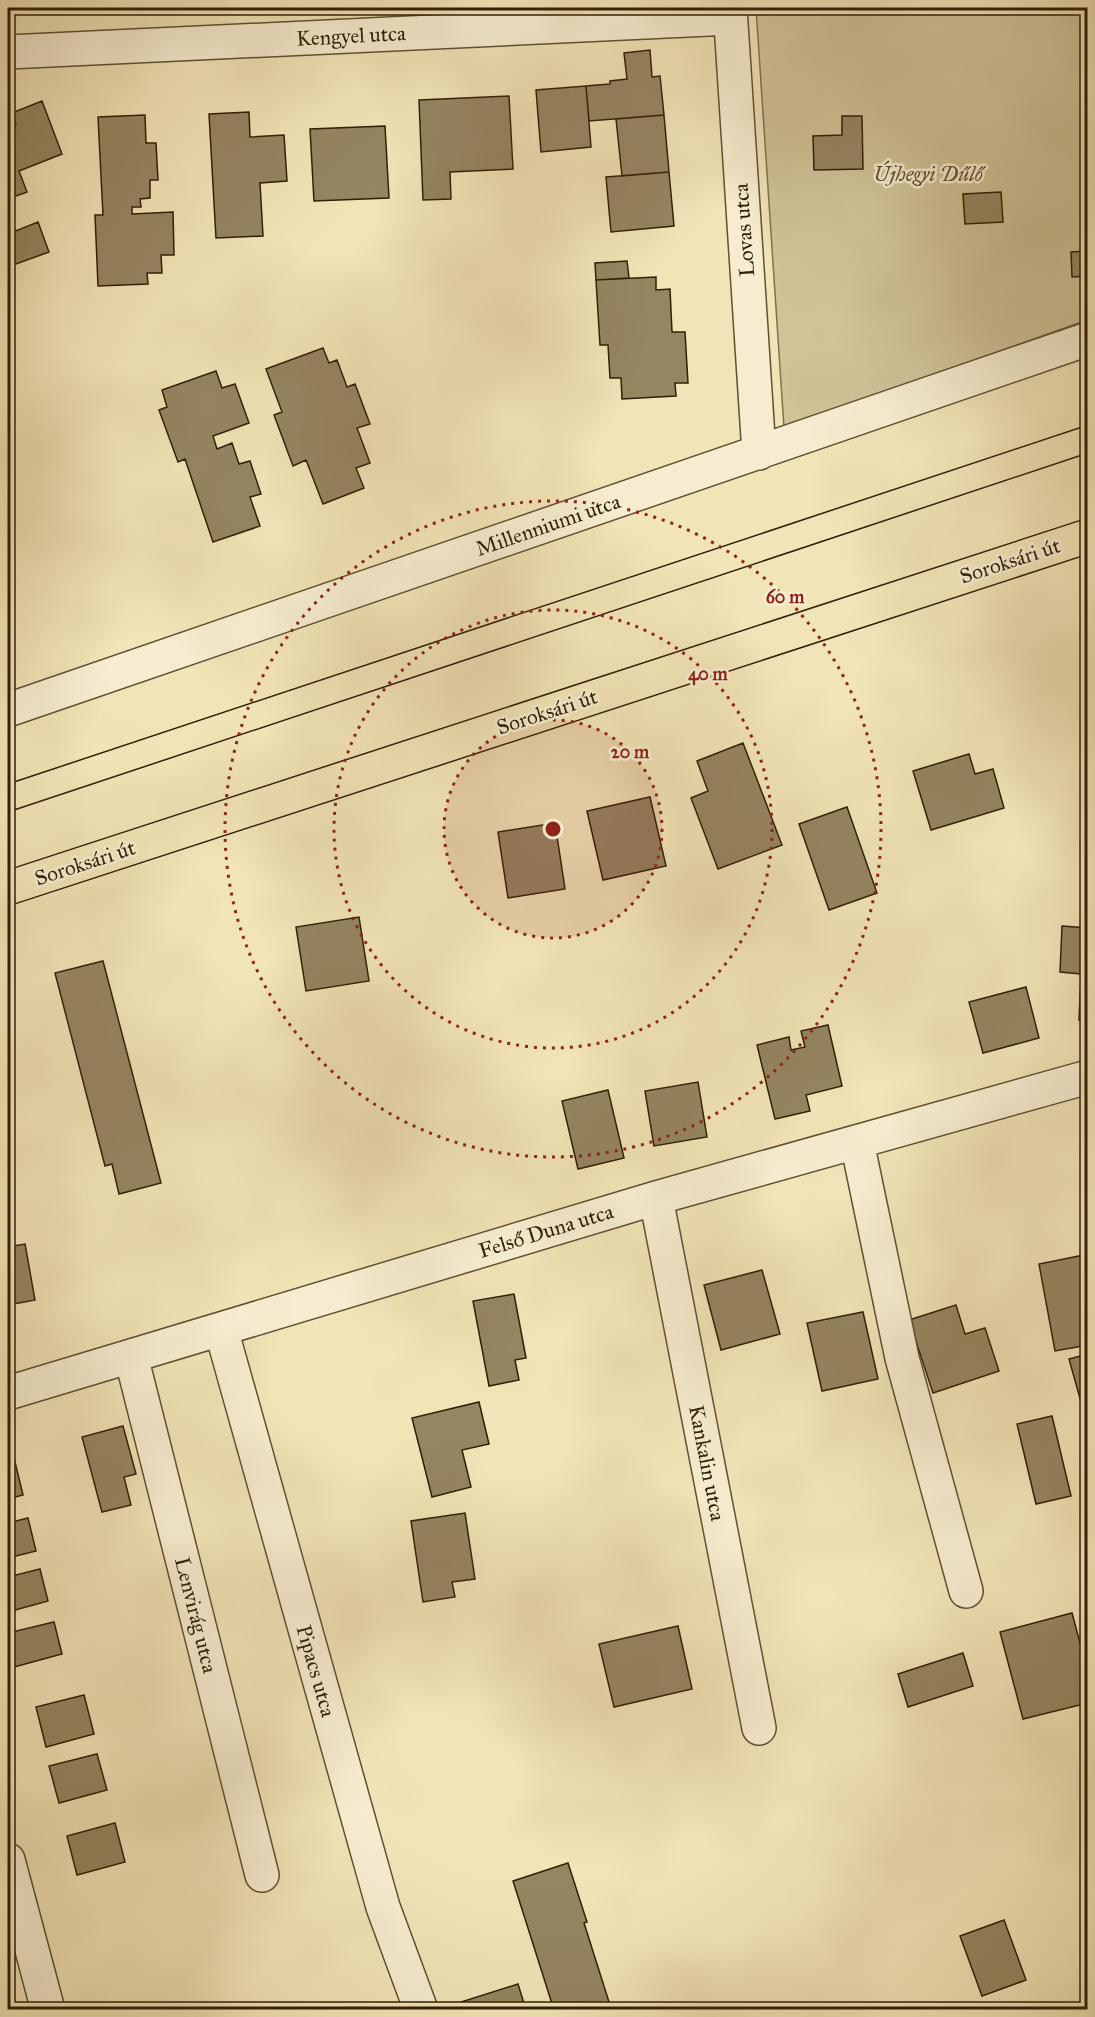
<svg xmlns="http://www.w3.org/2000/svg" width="1095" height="2017" font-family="'IM FELL Great Primer',serif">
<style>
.green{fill:#d0c398;stroke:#80714e;stroke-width:1.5}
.building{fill:#958561;stroke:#311f05;stroke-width:1.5}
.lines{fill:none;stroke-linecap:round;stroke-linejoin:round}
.minor-casing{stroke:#615031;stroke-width:36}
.major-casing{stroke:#311f05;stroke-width:36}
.minor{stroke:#f6edd0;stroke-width:33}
.major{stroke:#f1e4b6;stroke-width:33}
.tram{stroke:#311f05;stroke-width:1.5}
.ring{fill:none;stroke:#8f2418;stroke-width:3;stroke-dasharray:3 6}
.labels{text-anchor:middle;stroke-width:5;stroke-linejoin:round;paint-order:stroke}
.street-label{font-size:21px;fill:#311f05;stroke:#f6edd0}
.park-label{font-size:21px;font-style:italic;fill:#615031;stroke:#f6edd0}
.centre{fill:#8f2418;stroke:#f6edd0;stroke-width:3}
.ring-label{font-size:18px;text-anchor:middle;font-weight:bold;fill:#8f2418;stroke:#f6edd0;stroke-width:5;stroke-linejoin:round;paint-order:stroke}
</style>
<rect width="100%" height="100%" fill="#f1e4b6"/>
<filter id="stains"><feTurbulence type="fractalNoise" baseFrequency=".00333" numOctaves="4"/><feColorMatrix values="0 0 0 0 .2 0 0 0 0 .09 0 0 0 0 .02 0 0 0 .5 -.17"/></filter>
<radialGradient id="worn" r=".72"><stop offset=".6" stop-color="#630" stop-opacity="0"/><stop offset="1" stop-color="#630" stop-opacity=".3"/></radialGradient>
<path class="green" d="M756 8H1087V320L784 428Z"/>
<path class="building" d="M917 8H1005L917 13Z
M650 50 652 77 660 76 664 115 589 121 586 86 610 84V81L627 79 624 53Z
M586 86 591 147 541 152 536 90Z
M509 96 513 169 450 172 451 199 423 200 419 100Z
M42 101 62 154 19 171 27 192 8 199V127L16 124 12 113Z
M249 112 250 137 284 135 287 181 260 183 263 236 216 238 209 114Z
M145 115 146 143H156L158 180H150V198L140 199 141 207H132V214L173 212 174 255H161L162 273H147L148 284 98 286 95 215H103L98 117Z
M664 115 669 172 622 176 616 119Z
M842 116H862L863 169 814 170 813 136 842 135Z
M385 126 389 198 314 201 310 129Z
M669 172 674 226 611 232 606 177Z
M1001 192 1003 222 965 224 963 194Z
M38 222 49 252 13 265 8 250V234Z
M1088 251V276L1072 277 1071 252Z
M627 261 629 278 596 280 595 263Z
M656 277V290L670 289 672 332H685L688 383H675L676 396 622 399 621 378H610L608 345H600L596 280Z
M323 348 329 363 337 360 347 387 355 384 370 424 357 428 370 463 356 468 364 488 323 504 306 460 293 466 274 415 282 412 266 369Z
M216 371 222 388 235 384 249 423 213 436 217 449 232 443 239 464 250 461 261 494 250 497 260 526 213 542 185 459 178 462 159 410 167 407 162 390Z
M743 743 782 845 718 869 691 798 708 791 697 761Z
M969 754 975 774 993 769 1004 808 931 830 913 771Z
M650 797 666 866 603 880 587 811Z
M847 807 877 893 829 910 799 824Z
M555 823 565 889 508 898 498 832Z
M359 917 369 981 306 991 296 927Z
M1062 926 1088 928V1020H1079L1081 974 1060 972Z
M103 961 161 1183 119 1194 112 1164 105 1166 55 973Z
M1026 987 1039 1038 983 1053 969 1002Z
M828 1025 842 1086 806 1095 810 1111 775 1119 757 1045 789 1037 791 1050 805 1047 801 1031Z
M698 1082 707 1137 654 1146 645 1091Z
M608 1090 624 1158 578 1169 562 1101Z
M25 1244 35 1300 8 1305V1247Z
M1084 1255 1088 1273V1345L1055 1351 1039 1264Z
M762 1270 780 1334 721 1350 704 1285Z
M514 1294 526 1358 515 1360 519 1380 489 1386 473 1301Z
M956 1305 965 1334 985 1328 999 1371 933 1393 909 1320Z
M863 1312 878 1379 822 1391 807 1323Z
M1088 1354V1419L1086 1420 1069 1359Z
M479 1402 489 1444 462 1450 471 1487 432 1497 412 1418Z
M1052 1416 1071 1496 1036 1504 1017 1424Z
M123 1426 136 1474 124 1477 131 1505 102 1512 82 1437Z
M15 1462 23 1495 8 1499V1464Z
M465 1513 475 1579 452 1582 455 1597 423 1602 411 1521Z
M28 1518 36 1551 8 1558V1523Z
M40 1569 48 1601 8 1612V1577Z
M1072 1613 1088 1673V1703L1023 1719 1000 1632Z
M54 1622 62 1654 14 1667 8 1633Z
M678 1626 692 1689 614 1707 599 1644Z
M963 1653 973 1686 908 1707 898 1674Z
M84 1695 94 1734 46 1747 36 1707Z
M97 1754 107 1790 59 1803 49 1766Z
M115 1823 125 1862 77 1875 67 1836Z
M568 1863 587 1922 584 1923 609 2002 584 2010H554L513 1881Z
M1004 1920 1026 1980 982 1996 960 1936Z
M518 1984 526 2010H460L458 2003Z"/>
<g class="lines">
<defs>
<path id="minor" d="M730 8 759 453
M8 52 730 18
M8 710 1088 339
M857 1142 902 1358 966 1591
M656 1198 759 1728
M221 1329 383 1907 421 2010
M131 1356 262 1875
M8 1393 656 1198 1088 1077
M8 1860 48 2010"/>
<path id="major" d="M8 888 1088 536"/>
</defs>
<use href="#minor" class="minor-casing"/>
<use href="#major" class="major-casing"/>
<use href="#minor" class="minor"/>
<use href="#major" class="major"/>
<path class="tram" d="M8 784 1088 425
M8 812 1088 453"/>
</g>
<circle cx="553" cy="829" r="109" fill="#8f2418" fill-opacity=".12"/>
<g class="ring">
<circle cx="553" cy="829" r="109"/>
<circle cx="553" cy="829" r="219"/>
<circle cx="553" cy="829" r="328"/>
</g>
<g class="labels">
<g class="street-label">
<text transform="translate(351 36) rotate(-3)" y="7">Kengyel utca</text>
<text transform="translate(744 230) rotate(-94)" y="7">Lovas utca</text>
<text transform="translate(548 525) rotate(-19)" y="7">Millenniumi utca</text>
<text transform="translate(1010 561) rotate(-18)" y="7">Soroksári út</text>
<text transform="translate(547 712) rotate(-18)" y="7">Soroksári út</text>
<text transform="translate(85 863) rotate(-18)" y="7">Soroksári út</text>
<text transform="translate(546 1231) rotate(-17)" y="7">Felső Duna utca</text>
<text transform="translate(707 1463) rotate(79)" y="7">Kankalin utca</text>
<text transform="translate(196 1615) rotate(76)" y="7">Lenvirág utca</text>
<text transform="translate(316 1671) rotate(74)" y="7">Pipacs utca</text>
</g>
<g class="park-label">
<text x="928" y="181">Újhegyi Dűlő</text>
</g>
</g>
<circle cx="553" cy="829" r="9" class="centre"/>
<g class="ring-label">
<text x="785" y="603">60 m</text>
<text x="708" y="680">40 m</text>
<text x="630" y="758">20 m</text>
</g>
<rect width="1095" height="2017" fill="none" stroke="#f1e4b6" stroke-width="30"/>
<rect x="9" y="9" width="1077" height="1999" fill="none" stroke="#311f05" stroke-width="3"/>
<rect x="15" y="15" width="1065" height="1987" fill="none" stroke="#311f05" stroke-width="1.5"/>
<rect width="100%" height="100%" filter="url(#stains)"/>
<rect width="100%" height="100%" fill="url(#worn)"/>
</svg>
